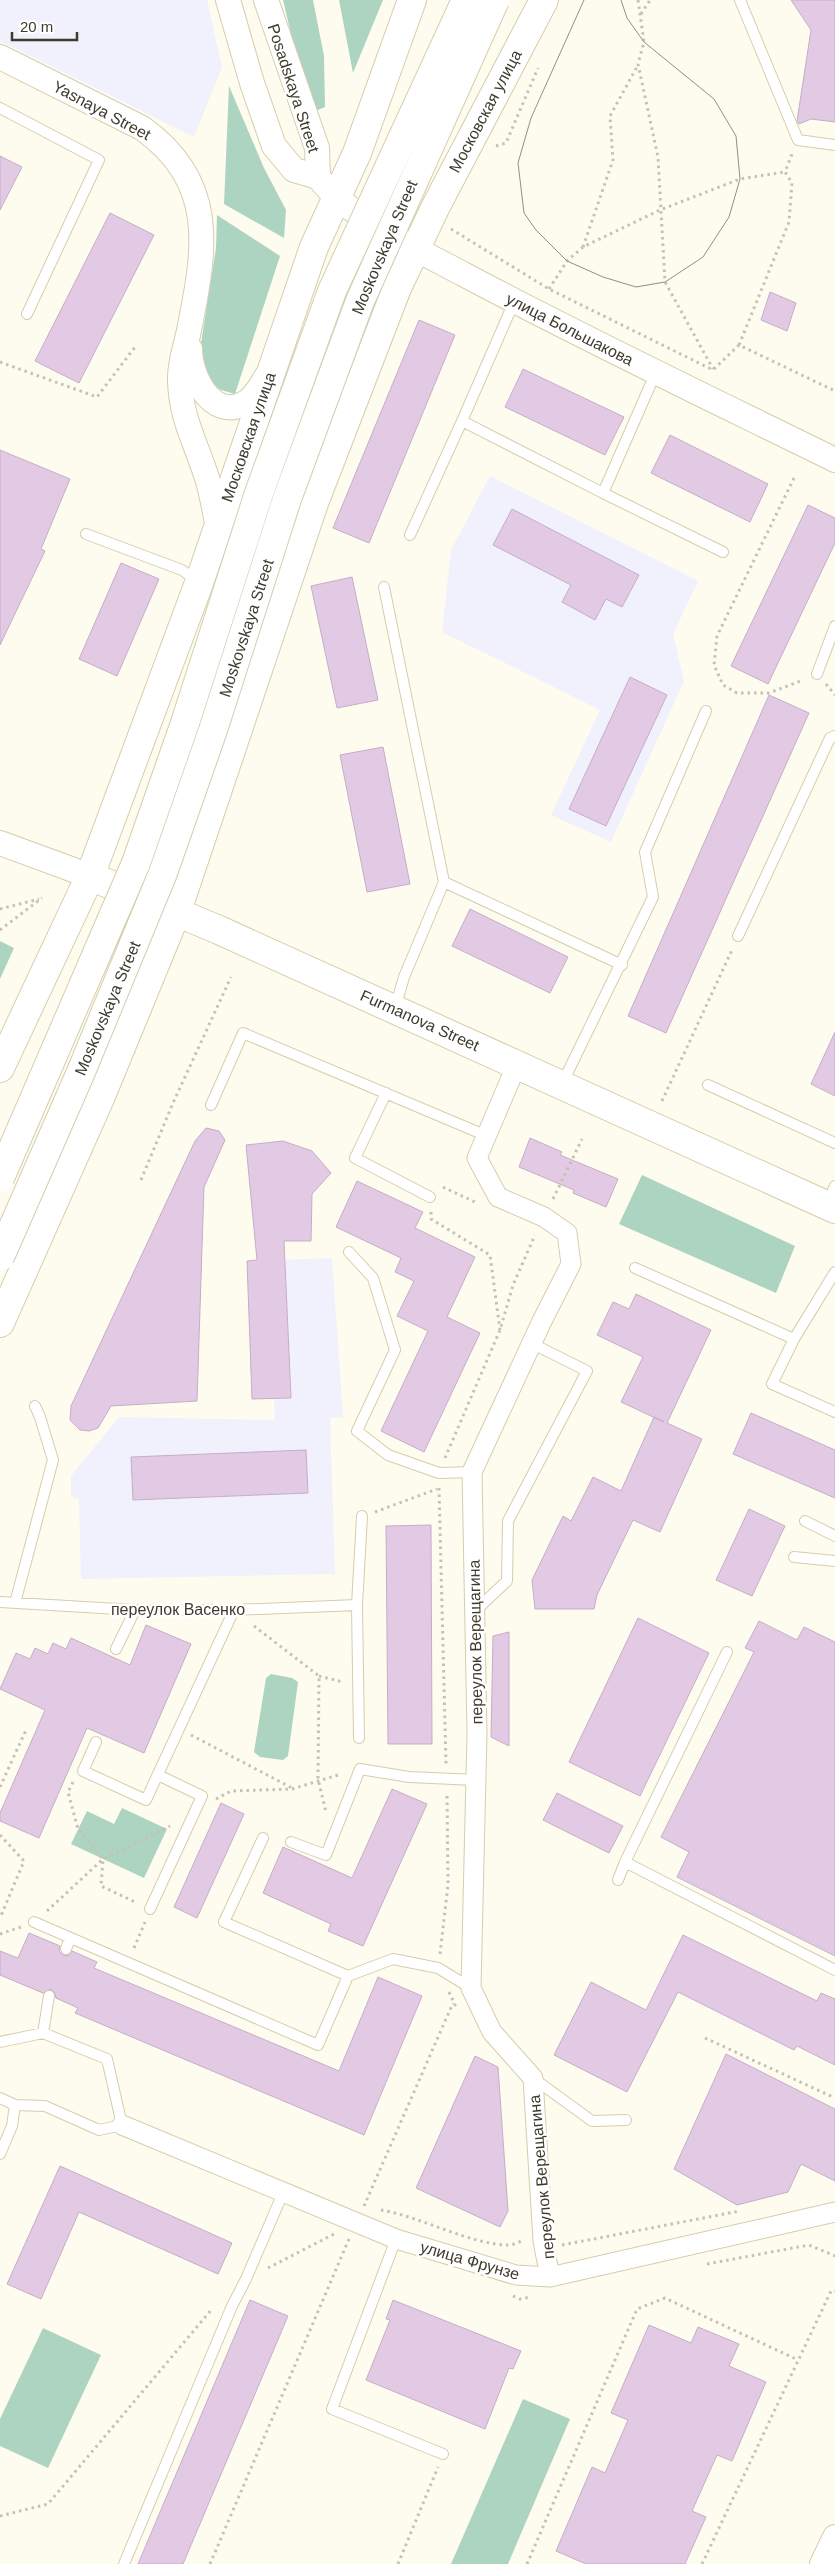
<svg xmlns="http://www.w3.org/2000/svg" width="835" height="2564" font-family="Arial,sans-serif">
<style>
.commercial{fill:#f1f0fd}
.green{fill:#add4c1}
.building{fill:#e2cae5;stroke:#c5adc8}
.lines{fill:none;stroke-linecap:round;stroke-linejoin:round}
.service-casing{stroke:#d4ceac;stroke-width:12}
.minor-casing{stroke:#d4ceac;stroke-width:21}
.tertiary-casing{stroke:#d4ceac;stroke-width:26}
.primary-casing{stroke:#d4ceac;stroke-width:30}
.path{stroke:#c4c2b4;stroke-width:3;stroke-dasharray:2.5 4;stroke-linecap:butt}
.service{stroke:#fff;stroke-width:10}
.minor{stroke:#fff;stroke-width:19}
.tertiary{stroke:#fff;stroke-width:24}
.primary{stroke:#fff;stroke-width:28}
.tram{stroke:#929082;stroke-width:1}
.primary-bridge-casing{stroke:#d4ceac;stroke-width:30;stroke-linecap:butt}
.primary-bridge{stroke:#fff;stroke-width:28}
.labels{text-anchor:middle;stroke-width:5;stroke-linejoin:round;paint-order:stroke}
.street-label{font-size:16px;fill:#3d3b2d;stroke:#fff}
</style>
<rect width="100%" height="100%" fill="#fefcee"/>
<path class="commercial" d="M0 0H207L222 67 194 137 0 41Z
M490 476 698 581 673 634 684 681 611 842 551 815 600 710 442 632 451 550Z
M332 1258 343 1417 330 1418 335 1574 81 1579 79 1499 71 1496V1476L119 1417 275 1420 274 1399H252L247 1261Z"/>
<path class="green" d="M283 0H313L324 56 325 107 313 112 299 68Z
M339 0H383L353 73Z
M229 86 264 168 286 210 284 238 224 204Z
M217 215 280 256 235 394 221 390 209 383 198 362 216 248Z
M0 941 14 948 0 979Z
M642 1175 795 1246 776 1293 619 1224Z
M271 1674 292 1678 298 1682 288 1756 283 1760 260 1757 254 1752 266 1678Z
M122 1808 167 1829 144 1878 71 1844 87 1811 114 1824Z
M43 2328 101 2355 48 2468 0 2446V2419Z
M523 2399 570 2419 508 2564H451Z"/>
<path class="building" d="M791 0H835V122L811 119 799 124 797 121 811 30Z
M0 156 22 167 0 210Z
M110 213 154 235 79 383 35 361Z
M770 292 796 303 787 331 761 320Z
M419 320 455 335 369 543 333 528Z
M523 369 624 417 605 455 505 407Z
M670 435 768 484 750 522 651 473Z
M0 450 70 479 41 549 45 551 0 645Z
M808 505 835 518V543L768 684 731 666Z
M512 509 639 575 622 607 606 599 595 620 562 602 571 585 493 545Z
M121 563 159 579 117 676 79 659Z
M352 577 378 700 337 708 311 586Z
M630 677 667 695 606 826 569 809Z
M769 695 809 713 666 1033 628 1016Z
M383 747 410 884 367 892 340 755Z
M470 909 568 957 550 993 452 946Z
M835 1032V1096L811 1084Z
M206 1128 219 1131 225 1140 204 1187 197 1401 111 1406 98 1428 89 1431 80 1430 70 1420 71 1406 195 1141Z
M530 1138 562 1152 560 1155 618 1179 606 1207 573 1193 574 1190 519 1167Z
M283 1141 312 1151 331 1173 312 1194 311 1241H284L291 1398 252 1399 247 1261 257 1260 246 1145Z
M357 1181 423 1212 415 1228 475 1257 447 1317 480 1333 424 1452 381 1431 428 1331 397 1316 414 1281 395 1272 401 1258 336 1227Z
M636 1294 711 1330 667 1423 702 1439 660 1532 633 1520 597 1595 594 1609H535L532 1580 563 1516 571 1521 593 1477 621 1491 654 1417 664 1422 621 1402 643 1357 597 1335 613 1302 629 1309Z
M751 1413 835 1450V1498L733 1454Z
M306 1450 308 1493 133 1500 131 1457Z
M749 1509 785 1526 752 1596 716 1580Z
M431 1525 432 1744H388L386 1526Z
M638 1618 709 1653 640 1796 569 1762Z
M759 1621 797 1640 804 1627 835 1642V1956L677 1877 689 1852 661 1837 754 1652 745 1648Z
M146 1625 191 1644 144 1753 87 1728 39 1838 0 1821V1813L45 1710 0 1689 16 1653 30 1659 35 1648 48 1654 53 1643 66 1649 71 1638 130 1665Z
M509 1632V1746L491 1737 493 1636Z
M392 1789 427 1804 363 1946 328 1931 331 1924 263 1893 283 1847 352 1878Z
M557 1793 623 1826 609 1853 543 1820Z
M221 1803 244 1814 197 1918 174 1907Z
M29 1933 60 1946 59 1951 63 1955 68 1956 72 1951 97 1962 94 1968 339 2071 378 1977 422 1996 364 2135 75 2013 78 2008 56 1998 55 1993 51 1989 43 1993 0 1975V1951L18 1958Z
M683 1935 817 2001 821 1993 835 1999V2065L797 2046 794 2050 678 1992 627 2092 554 2055 591 1982 646 2010Z
M726 2054 835 2109V2181L801 2164 788 2192 737 2205 674 2169Z
M475 2056 498 2067 508 2211 500 2227 416 2188Z
M60 2166 232 2243 218 2274 79 2212 41 2299 7 2284Z
M250 2300 288 2316 183 2564H138Z
M393 2300 521 2351 513 2369 509 2368 485 2429 366 2380 390 2320 386 2319Z
M649 2325 691 2343 698 2327 739 2344 729 2366 766 2382 732 2461 717 2455 692 2511 706 2517 685 2564H586L556 2551 592 2467 605 2473 628 2420 611 2413Z"/>
<g class="lines">
<defs>
<path id="service" d="M740 0 798 140 835 145
M0 108 99 160 27 314
M514 302 462 421 603 493 656 372
M603 493 723 552
M86 534 182 570 197 581
M410 535 462 421
M384 587 444 882 404 977 395 1008
M817 674 835 626
M444 882 622 965
M738 936 830 738 835 736
M562 1084 653 897 645 852 706 711
M708 1085 835 1143
M386 1093 355 1158 430 1197
M211 1105 243 1033 487 1136
M827 1204 835 1186
M349 1252 373 1278 395 1350 357 1431 388 1455 439 1473 472 1472
M635 1268 794 1339 835 1272
M794 1339 772 1384 835 1412
M805 1521 835 1536
M794 1557 835 1561
M0 1602 135 1610H234L357 1605
M15 1603 53 1460 40 1417 35 1406
M475 1611 507 1581 508 1521 587 1371 531 1343
M116 1649 135 1610
M359 1738 357 1605 362 1516
M96 1742 83 1771 146 1800 234 1610
M263 1838 224 1922 348 1976 393 1959 438 1968 471 1988
M291 1842 326 1855 360 1769 409 1777 476 1780
M625 1862 727 1652
M618 1880 625 1862 835 1970
M150 1909 202 1796 158 1775
M34 1922 318 2045 348 1976
M66 1949 70 1938
M43 2033 49 1996
M0 2042 43 2033 107 2059 122 2125 99 2130 45 2106 15 2105 0 2098
M533 2078 592 2121 626 2120
M0 2154 12 2126 15 2105
M396 2239 332 2409 443 2454
M124 2564 232 2306 246 2279 283 2193"/>
<path id="minor" d="M517 1064 477 1158 498 1197 544 1217 567 1233 571 1264 542 1321 472 1472 477 1733 471 1988 492 2032 533 2078 543 2241 550 2277
M122 2125 396 2239 516 2275 550 2277 835 2212"/>
<path id="tertiary" d="M228 0 252 83 274 146 294 170 318 177
M266 0 317 148 318 177
M0 57 142 128C216 181 206 246 190 325 187 344 179 362 180 381 181 418 195 441 206 475 212 492 214 510 218 527
M318 177C349 218 420 251 465 275 587 340 711 399 835 460
M190 349C190 375 211 420 243 404 254 399 260 387 266 377
M0 843 90 876
M822 2564 835 2537"/>
<path id="primary" d="M90 876 219 930 835 1209
M0 1068 90 876 199 583 314 247 357 153 412 0
M0 1323 101 1096 177 911 314 503 397 288 436 206 544 0"/>
</defs>
<use href="#service" class="service-casing"/>
<use href="#minor" class="minor-casing"/>
<use href="#tertiary" class="tertiary-casing"/>
<use href="#primary" class="primary-casing"/>
<path class="path" d="M638 0 644 42 638 64 658 157 665 282 713 369
M641 14 650 0
M496 146 506 143 538 68
M451 229 549 289 713 370 739 345 835 391
M583 247 613 160 610 116 638 65
M549 289 567 261 583 247 660 210 740 179 785 172
M739 345 789 222 792 183 785 172 792 154
M0 362 97 397 135 347
M794 478 717 636 714 665 723 685 737 693H769L803 680
M826 684 835 695
M0 909 39 899
M0 930 42 898
M662 1101 732 950
M141 1180 173 1103 231 977
M443 1187 477 1203
M553 1199 582 1139
M431 1212V1219L490 1255 500 1330
M445 1458 500 1330 513 1285 535 1235
M439 1488 446 1764
M375 1512 437 1489
M254 1626 319 1676 318 1779 326 1812
M319 1676 343 1682
M191 1735 292 1788
M73 1782 68 1792 78 1829 103 1859 101 1886 137 1903
M0 1787 26 1730
M216 1799 231 1791 292 1789 341 1774
M0 1835 24 1861 0 1918
M47 1911 103 1859 170 1826
M0 1934 21 1927
M134 1948 145 1922
M440 1954 448 1885 447 1793
M449 1992 456 2007
M705 2038 835 2098
M364 2206 453 2003
M381 2210C422 2217 471 2245 509 2245 514 2245 519 2242 523 2240
M562 2245 740 2211
M707 2264 809 2245 835 2256
M268 2268 334 2234
M513 2296 520 2299 531 2297
M0 2516 48 2504 212 2309
M210 2564 349 2239
M398 2564 438 2467
M527 2564 637 2309 665 2298 798 2360
M702 2564 831 2291H835"/>
<use href="#service" class="service"/>
<use href="#minor" class="minor"/>
<use href="#tertiary" class="tertiary"/>
<use href="#primary" class="primary"/>
<path class="tram" d="M584 0 531 118 518 163 524 213 536 230 567 261 603 277 636 287 665 282 703 257 729 217 740 179 736 136 714 99 644 42 627 18 621 0"/>
<defs>
<path id="primary-bridge" d="M0 1178 136 863 185 723 259 493 332 291 466 0
M0 1257 81 1072 163 873 213 730 287 499 360 301 495 0"/>
</defs>
<use href="#primary-bridge" class="primary-bridge-casing"/>
<use href="#primary-bridge" class="primary-bridge"/>
</g>
<g class="labels">
<g class="street-label">
<text transform="translate(294 88) rotate(72)" y="6">Posadskaya Street</text>
<text transform="translate(102 110) rotate(28)" y="6">Yasnaya Street</text>
<text transform="translate(485 111) rotate(-62)" y="6">Московская улица</text>
<text transform="translate(384 247) rotate(-67)" y="6">Moskovskaya Street</text>
<text transform="translate(570 329) rotate(27)" y="6">улица Большакова</text>
<text transform="translate(248 437) rotate(-71)" y="6">Московская улица</text>
<text transform="translate(246 628) rotate(-72)" y="6">Moskovskaya Street</text>
<text transform="translate(107 1008) rotate(-67)" y="6">Moskovskaya Street</text>
<text transform="translate(420 1020) rotate(24)" y="6">Furmanova Street</text>
<text x="178" y="1615">переулок Васенко</text>
<text transform="translate(475 1642) rotate(-91)" y="6">переулок Верещагина</text>
<text transform="translate(541 2177) rotate(-95)" y="6">переулок Верещагина</text>
<text transform="translate(470 2260) rotate(16)" y="6">улица Фрунзе</text>
</g>
</g>
<path d="M12 32v8h65v-8" fill="none" stroke="#3d3b2d" stroke-width="2.5"/>
<text x="20" y="32" font-size="15" fill="#3d3b2d" stroke="#ffffff" stroke-width="4" paint-order="stroke">20 m</text>
</svg>
